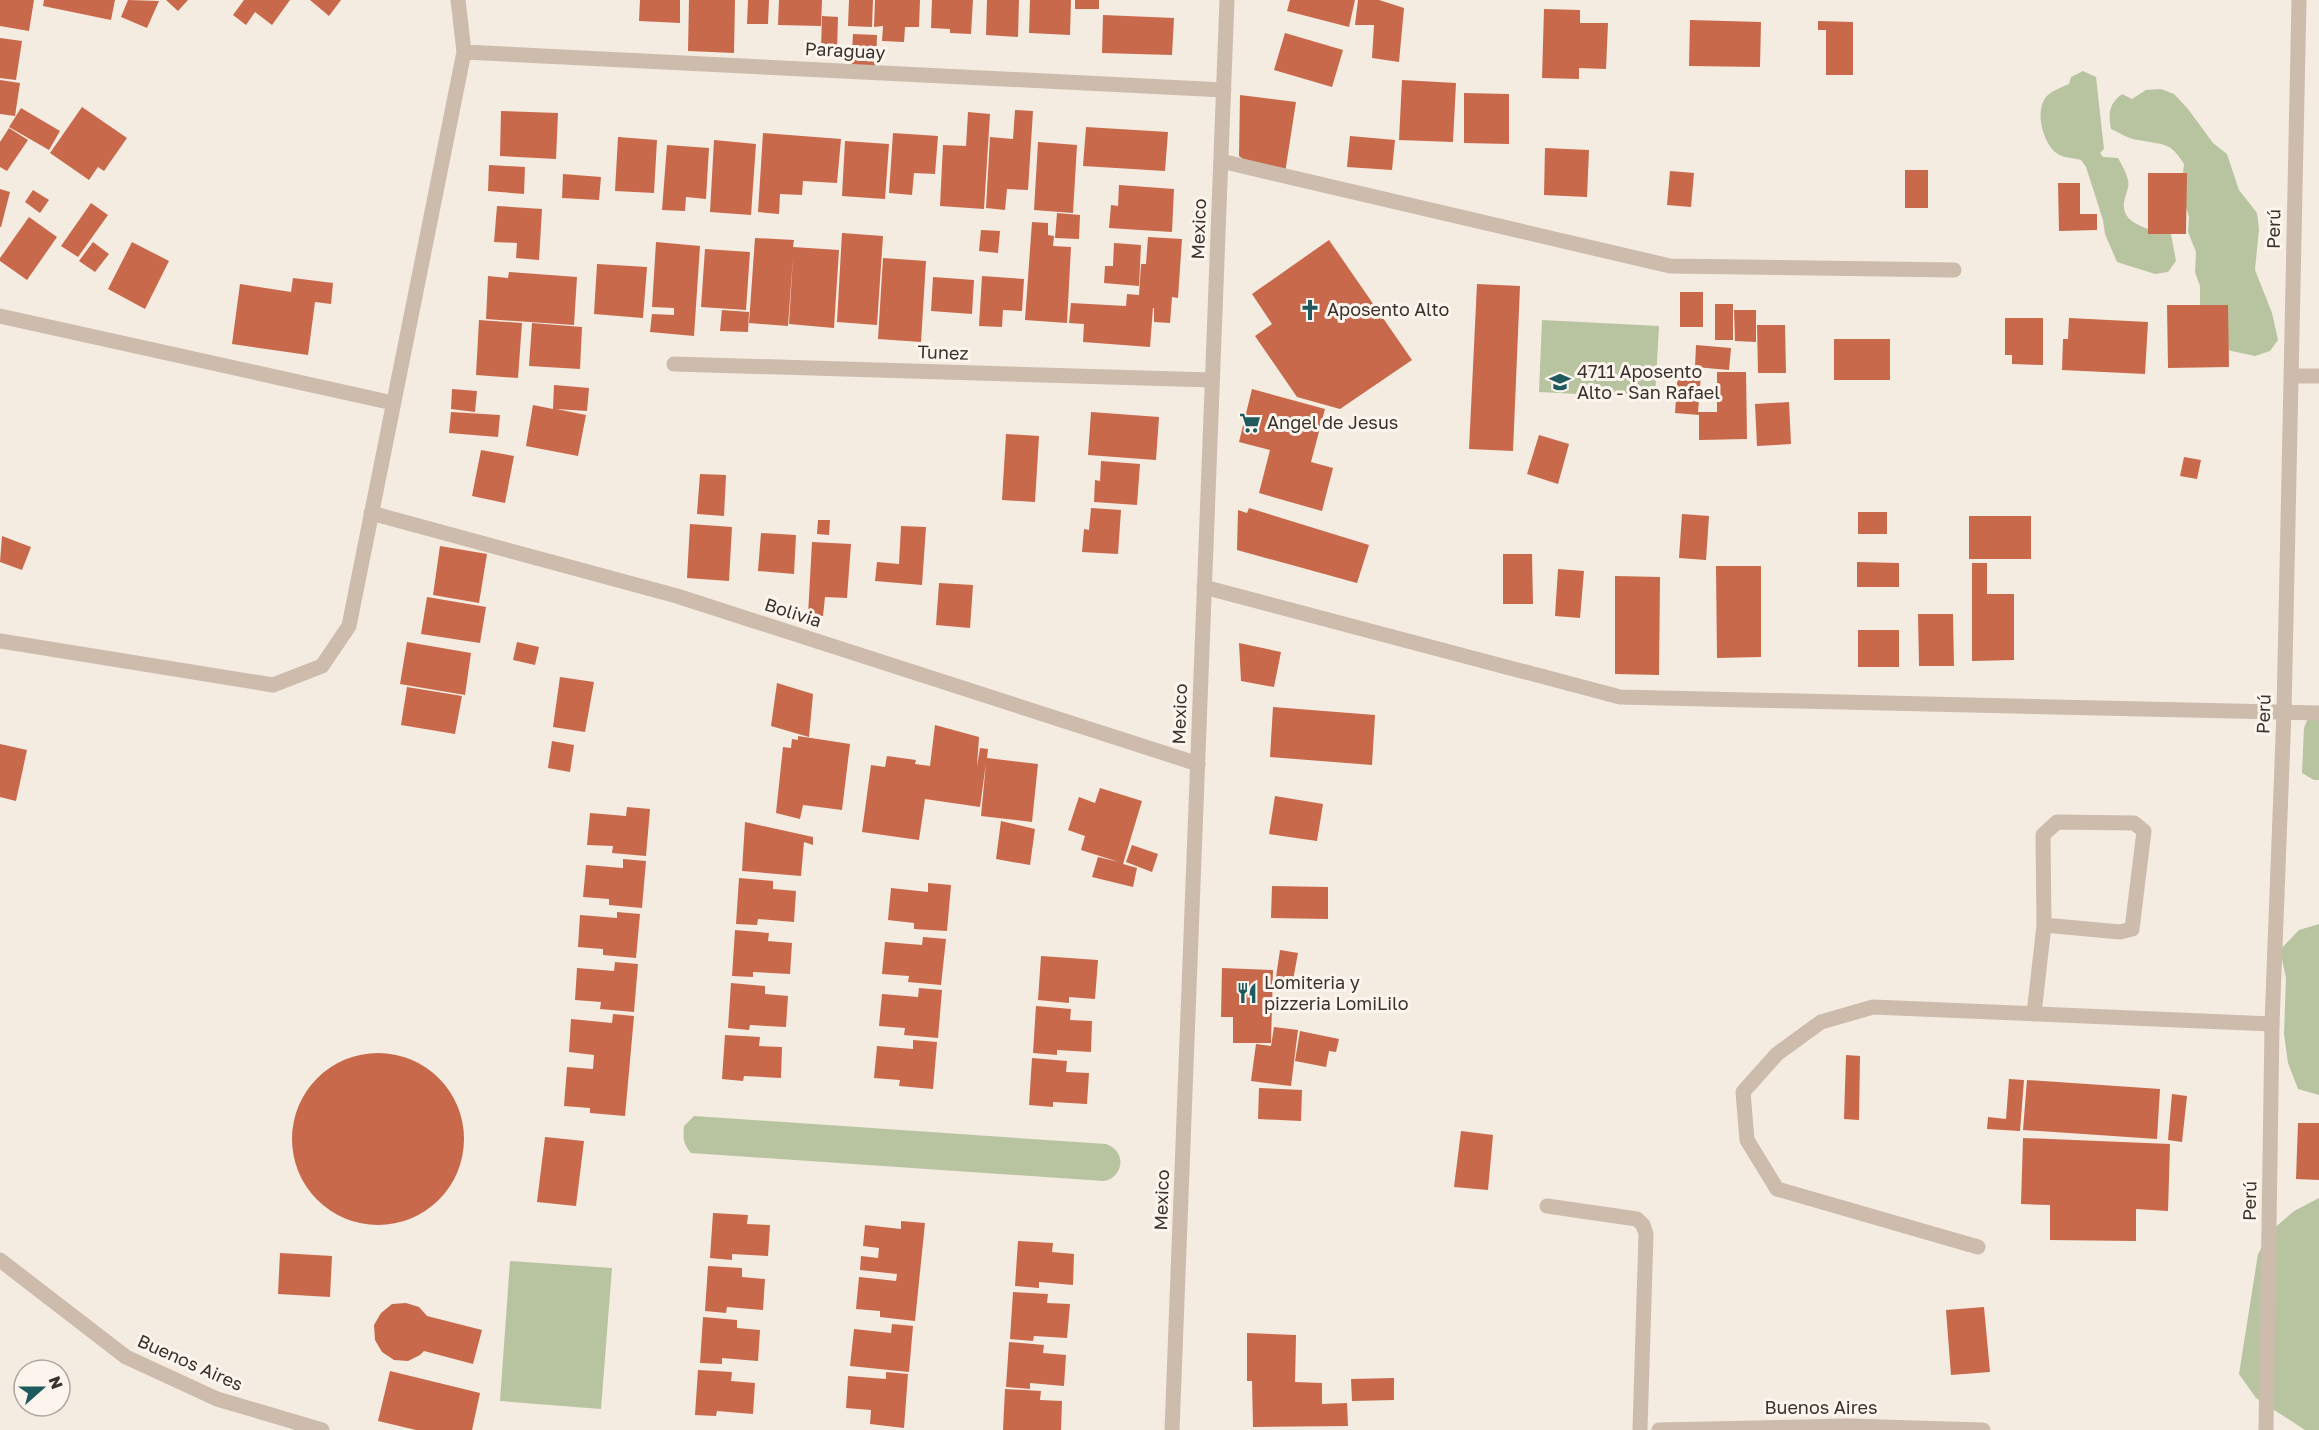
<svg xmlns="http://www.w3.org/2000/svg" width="2319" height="1430" font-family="'Golos Text',sans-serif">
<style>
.green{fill:#b8c4a0}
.building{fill:#c8694b}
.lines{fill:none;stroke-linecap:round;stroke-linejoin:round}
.lane{stroke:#cdbbac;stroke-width:15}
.street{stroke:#cdbbac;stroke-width:15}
.labels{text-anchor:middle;stroke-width:6;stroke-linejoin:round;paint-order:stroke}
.street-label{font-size:18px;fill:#3b302b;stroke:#fbf5ee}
.poi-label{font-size:18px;fill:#3b302b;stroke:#fbf5ee;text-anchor:start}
</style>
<rect width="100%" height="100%" fill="#f4ebe1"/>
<path class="green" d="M2083 71 2096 77 2104 149 2100 153 2103 157 2118 158C2122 165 2126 172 2128 180 2130 187 2125 195 2124 203 2121 226 2155 231 2171 234L2176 261 2168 272 2155 274 2117 262 2105 234 2103 220 2086 167 2081 160C2074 158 2064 158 2058 154 2043 145 2033 108 2048 95 2054 90 2062 87 2069 84L2071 77Z
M2161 89 2174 94 2188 109 2213 143 2227 154 2239 190 2257 213 2259 229 2255 270 2272 313 2278 340 2270 351 2255 356 2227 350 2200 318V286L2195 272 2196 252 2188 232 2189 217 2181 190 2184 164C2170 141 2163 145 2138 140 2129 139 2120 133 2111 129 2108 113 2109 104 2122 94L2132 99 2146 90Z
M1542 320 1659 326 1655 398 1539 392Z
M2319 717V780H2314L2302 773 2304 728 2308 718Z
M2319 924V1095L2298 1089 2288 1063 2284 1034 2286 978 2280 950 2299 930Z
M694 1116 1106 1144C1127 1151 1124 1177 1104 1181L691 1153C683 1144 683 1138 684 1126Z
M2319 1198V1430H2305L2256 1398 2239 1374 2258 1254 2271 1231 2294 1211Z
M510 1261 612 1268 601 1409 500 1401Z"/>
<path class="building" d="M0 0H34L29 31 0 26Z
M44 0H115L111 20 43 6Z
M128 0 159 1 147 28 121 17Z
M166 0H188L178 11Z
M244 0H290L272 25 255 12 246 25 233 15Z
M310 0H341L329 16Z
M640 0H680V23L639 21Z
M689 0H735L734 53 688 51Z
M748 0H769L768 24H747Z
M779 0H822L821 26 778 25Z
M849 0H873L872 27 848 26Z
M875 0H920L919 27H905L904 42 882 41 883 26 874 27Z
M932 0H973L971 34 950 33V29L931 28Z
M987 0H1019L1018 37 986 35Z
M1030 0H1071L1070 35 1029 33Z
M1075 0H1099V9H1075Z
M1290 0H1355L1349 27 1287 11Z
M1358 0H1379L1404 8 1399 62 1372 58 1374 25H1355Z
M1544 9 1580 10V23H1608L1606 69 1579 68V79L1542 78Z
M1103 15 1174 18 1172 55 1102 53Z
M822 16 838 17 837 51 821 50Z
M1690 20 1761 22 1760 67 1689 66Z
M1818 21 1853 22V75H1826V30H1818Z
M1285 33 1343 50 1332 87 1274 70Z
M853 34 877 35 876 68 851 67Z
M0 38 22 41 16 80 0 78Z
M0 80 20 83 15 116 0 114Z
M1402 80 1456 83 1453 142 1399 140Z
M1464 93 1509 94V144L1464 143Z
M1240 95 1296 102 1285 173 1254 167 1239 156Z
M82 107 127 138 104 171 98 167 89 180 50 153Z
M21 108 60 131 49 150 9 127Z
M1015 110 1033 111 1028 190 1007 189 1005 210 986 208 990 137 1013 139Z
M501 111 558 113 556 159 500 156Z
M968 112 990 114 984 209 940 206 943 145 966 146Z
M1086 127 1168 132 1165 171 1083 166Z
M9 128 28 140 7 171 0 167V142Z
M763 133 841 139 837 183 803 181 802 195 780 194 779 214 758 212Z
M893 133 938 136 935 174 914 173 912 195 889 193Z
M1350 136 1395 140 1392 170 1347 167Z
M618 137 657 140 654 193 615 191Z
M714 140 756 144 751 215 710 212Z
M845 141 889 144 885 199 842 196Z
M1038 142 1077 145 1073 213 1034 210Z
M667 145 709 148 706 199 686 197 685 211 662 210Z
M1545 148 1589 150 1587 197 1544 195Z
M489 165 525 167 524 194 488 191Z
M1905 170H1928V208H1905Z
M1670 171 1694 173 1691 207 1667 205Z
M2148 173H2187L2186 234H2148Z
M563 174 601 177 599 200 562 198Z
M2058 183H2080V214H2097V230L2059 231Z
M1119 185 1174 189 1172 232 1109 228 1111 205 1118 206Z
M0 189 10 192 1 227H0Z
M33 190 49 200 40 213 25 202Z
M91 203 108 215 78 257 61 246Z
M497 206 542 209 539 260 516 258 517 243 494 242Z
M1057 213 1080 215 1079 239 1055 238Z
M29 217 57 237 27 280 0 261V258Z
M1032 222 1048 223V235L1054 236 1053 246 1071 247 1067 323 1025 320Z
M981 230 1000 231 998 253 979 251Z
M842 233 883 236 877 325 837 322Z
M1148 237 1182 239 1178 298 1172 297 1170 323 1154 322V308H1153L1150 347 1083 342 1084 324 1069 323 1071 303 1126 306 1127 294 1139 295 1141 264H1146Z
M755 238 794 240 793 247 839 250 834 328 789 324 793 257 788 326 749 323Z
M1329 240 1412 360 1340 409 1297 397 1255 336 1272 324 1252 294Z
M93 242 109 254 95 272 79 261Z
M132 242 169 261 145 309 108 289Z
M656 242 700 246 694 336 650 332 652 314 674 315V308L652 307Z
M1114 243 1141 245 1139 286 1104 283 1105 266H1113Z
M705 249 750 252 746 310 701 307Z
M883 258 926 261 921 342 878 339Z
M597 264 647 267 643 318 594 314Z
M509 272 577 277 574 325 486 319 488 276 508 278Z
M982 276 1024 279 1022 311 1003 310 1002 327 979 326Z
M933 277 974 280 972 314 931 311Z
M293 278 333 283 331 304 315 302 308 355 232 344 240 284 291 292Z
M1477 284 1520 286 1513 451 1469 449Z
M1680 292H1703V327H1680Z
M1715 304H1733V340H1715Z
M2167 305H2228L2229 367 2168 368Z
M722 310 749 312 748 332 720 331Z
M1734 310H1756V342L1735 341Z
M2005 318H2043V365L2012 364V355H2005Z
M2069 318 2148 322 2145 374 2062 370 2063 339H2068Z
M479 320 522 323 518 378 476 375Z
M532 323 582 327 580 369 529 366Z
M1757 325H1785L1786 373H1758Z
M1834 339H1890V380H1834Z
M1696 345 1731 348 1729 370 1695 367Z
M1678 372 1701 374 1698 412H1717V372H1746L1747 439 1699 440V415L1675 413Z
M554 385 589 388 587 411 556 409 586 415 578 456 526 446 533 405 553 409Z
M452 389 477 391 475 412 451 409Z
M1252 389 1325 409 1311 462 1333 468 1322 511 1259 493 1270 450 1239 442Z
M1789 402 1791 444 1757 446 1755 404Z
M451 412 500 415 498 437 449 433Z
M1091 412 1159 417 1156 460 1088 455Z
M1006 434 1039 436 1035 502 1002 500Z
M1539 435 1569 444 1558 484 1527 474Z
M481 450 514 456 505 503 472 496Z
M2184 457 2201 460 2197 479 2180 476Z
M1101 461 1140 464 1137 505 1094 502 1095 480 1100 481Z
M700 474 726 475 724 516 697 514Z
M1091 508 1121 510 1118 554 1082 552 1084 529 1089 530Z
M1249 508 1369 545 1357 583 1237 550 1238 510 1247 513Z
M1858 512H1887V534H1858Z
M1682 514 1709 516 1706 560 1679 558Z
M1969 516H2031V559H1969Z
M818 520H830L829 535 817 534Z
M690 524 732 527 729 581 687 578Z
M901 526 926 527 922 585 875 581 877 562 899 564Z
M761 533 796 535 794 574 758 571Z
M2 536 31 547 22 570 0 562Z
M812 542 851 544 847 598 825 597 823 616 808 615Z
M440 546 487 554 479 603 433 595Z
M1503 554H1532L1533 604H1503Z
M1857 562 1899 563V587H1857Z
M1972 563H1987V594H2014V660L1972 661Z
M1716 566H1761V657L1717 658Z
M1558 569 1584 571 1580 618 1555 616Z
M1615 576 1660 577 1659 675 1615 674Z
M939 583 973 585 970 628 936 625Z
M427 597 486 607 480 643 421 634Z
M1918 614H1953L1954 666H1919Z
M1858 630H1899V667H1858Z
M407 642 471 653 465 695 400 684Z
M517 642 539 647 535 665 513 660Z
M1239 643 1281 652 1274 687 1241 681Z
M560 677 594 682 585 732 553 727Z
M777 683 813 694 809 737 771 726Z
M407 687 462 696 455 734 401 725Z
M1273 707 1375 715 1372 765 1270 757Z
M935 725 979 737 977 767 980 748 988 749 987 758 1038 764 1032 822 981 816 986 763 980 807 925 799 919 840 862 832 871 765 885 767 887 756 916 760 915 764 930 766Z
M798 736 850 744 842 810 803 805 800 819 776 813 783 747 791 748 792 739 798 740Z
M552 741 574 745 570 772 548 768Z
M0 744 27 750 16 801 0 797Z
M1100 788 1142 801 1123 864 1137 868 1133 887 1092 877 1098 857 1119 862 1081 850 1085 836 1068 830 1079 797 1095 803Z
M1275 796 1323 804 1317 841 1269 834Z
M627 807 650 809 646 856 612 853 613 846 587 845 590 813 626 816Z
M1001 821 1035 829 1030 865 996 859Z
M745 822 813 837V845L804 842 801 876 742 871Z
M1132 845 1158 854 1152 872 1126 862Z
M623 859 646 861 642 908 609 905V899L583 897 586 865 623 868Z
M739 878 773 881V889L796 891 794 922 758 919 757 925 736 924Z
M928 883 951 885 947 931 914 929V923L888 920 891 888 928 892Z
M1272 886 1328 887V919L1271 918Z
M617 912 640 914 636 958 603 955V949L578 947 580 915 617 918Z
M735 930 769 933 768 941 792 943 790 974 753 972V977L732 976Z
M923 937 946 939 941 985 908 982 909 976 882 974 885 942 922 945Z
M1280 950 1298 953 1293 980 1276 977Z
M1041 956 1098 960 1095 999 1069 997V1003L1038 1000Z
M615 962 638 964 634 1012 600 1009 601 1002 575 1000 577 968 614 971Z
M1222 968 1273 970 1271 1043H1233V1017H1221Z
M731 983 765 986V994L788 996 786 1027 750 1025 749 1030 728 1028Z
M919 988 942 990 938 1038 904 1035 905 1028 879 1026 882 994 918 997Z
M1036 1006 1071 1009 1070 1020 1092 1021 1091 1052 1057 1050V1055L1033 1053Z
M613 1014 634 1016 625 1116 590 1113V1108L564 1106 567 1067 593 1069 594 1055 569 1052 571 1019 612 1023Z
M1274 1027 1298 1030 1291 1086 1251 1081 1256 1044 1271 1046Z
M1300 1031 1339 1039 1336 1052 1329 1051 1326 1067 1295 1061Z
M725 1035 760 1037 759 1046 782 1047 781 1078 744 1076 743 1081 722 1079Z
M913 1040 937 1042 933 1089 899 1086 900 1080 874 1078 877 1046 913 1049Z
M292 1139a86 86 0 1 1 172 0a86 86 0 1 1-172 0Z
M1846 1055 1860 1056 1859 1120 1844 1119Z
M1032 1058 1067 1061 1066 1072 1089 1073 1087 1104 1053 1102V1107L1029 1105Z
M2009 1079 2024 1080 2020 1131 1987 1129 1988 1117 2006 1119Z
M2027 1080 2160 1089 2157 1139 2023 1130Z
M1259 1088 1302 1090 1301 1121 1258 1119Z
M2172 1094 2187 1096 2182 1142 2168 1140Z
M2298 1123H2319V1180L2296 1179Z
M1461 1131 1493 1135 1488 1190 1454 1187Z
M545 1137 584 1141 576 1206 537 1202Z
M2023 1138 2170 1144 2168 1211 2136 1209V1241L2050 1240V1205L2021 1204Z
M713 1213 748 1215 747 1224 770 1225 768 1256 732 1254V1260L710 1258Z
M901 1221 925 1223 915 1321 880 1317V1311L856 1309 859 1277 896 1281 897 1274 860 1270 861 1256 878 1258 879 1248 863 1246 865 1225 901 1229Z
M1018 1241 1053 1243 1052 1252 1074 1254 1073 1285 1039 1282V1288L1015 1286Z
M280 1253 332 1256 330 1297 278 1294Z
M708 1266 742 1268V1277L765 1279 763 1310 727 1307 726 1313 705 1311Z
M1013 1292 1048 1294 1047 1303 1070 1304 1067 1338 1034 1336 1033 1341 1010 1339Z
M406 1303 419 1307 427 1316 482 1330 473 1364 424 1351 420 1355 408 1361 394 1360 382 1352 375 1340 374 1325 381 1313 392 1304Z
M1984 1307 1990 1372 1951 1375 1946 1310Z
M703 1317 737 1320V1328L760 1330 758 1361 722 1358V1364L700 1363Z
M892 1324 913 1326 909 1372 850 1366 854 1329 891 1333Z
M1247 1333 1296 1335 1295 1382 1322 1383V1404L1347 1403 1348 1426 1253 1427 1252 1381H1247Z
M1009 1342 1044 1345 1043 1353 1066 1355 1064 1386 1030 1383V1389L1006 1387Z
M698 1370 732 1372 731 1381 755 1383 753 1414 717 1411 716 1416 695 1415Z
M390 1371 480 1393 472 1430H416L378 1421Z
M886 1372 908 1374 904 1428 870 1424 871 1410 846 1408 848 1376 886 1379Z
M1394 1378V1400L1352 1401 1351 1379Z
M1005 1389 1041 1391 1040 1400 1062 1401 1061 1430H1003Z"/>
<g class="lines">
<path class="lane" d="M2034 1014 2044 925 2043 835 2057 822 2134 823 2144 831 2132 929 2120 932 2044 925
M1547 1206 1637 1219 1643 1225 1646 1234 1640 1430
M1978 1247 1777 1189 1747 1140 1743 1092 1777 1054 1821 1022 1873 1007 2272 1024"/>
<path class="street" d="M464 52 1224 90
M1221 161 1670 266 1954 270
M0 316 393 403
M674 364 1212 380
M2291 376H2319
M371 513 677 596 1198 764
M1204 587 1620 697 2319 713
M0 641 273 685 322 666 349 626 464 52 458 0
M0 1260 126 1357 217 1399 322 1430
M1172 1430 1227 0
M1659 1430 1848 1426 1983 1430
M2266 1430 2272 1024 2284 712 2299 0"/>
</g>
<defs>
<symbol id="church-bare" viewBox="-9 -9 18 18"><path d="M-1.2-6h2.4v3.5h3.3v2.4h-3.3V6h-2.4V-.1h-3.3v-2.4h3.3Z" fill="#1f5a5e" stroke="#fbf5ee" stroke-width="2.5" paint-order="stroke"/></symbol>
<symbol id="school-bare" viewBox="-9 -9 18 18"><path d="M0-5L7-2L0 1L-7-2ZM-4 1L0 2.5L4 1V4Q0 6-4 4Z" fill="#1f5a5e" stroke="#fbf5ee" stroke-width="2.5" paint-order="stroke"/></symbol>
<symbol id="supermarket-bare" viewBox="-9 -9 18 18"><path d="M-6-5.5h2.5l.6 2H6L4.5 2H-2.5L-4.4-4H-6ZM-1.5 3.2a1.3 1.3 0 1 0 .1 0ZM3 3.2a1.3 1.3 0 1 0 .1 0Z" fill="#1f5a5e" stroke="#fbf5ee" stroke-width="2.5" paint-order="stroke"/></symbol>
<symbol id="restaurant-bare" viewBox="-9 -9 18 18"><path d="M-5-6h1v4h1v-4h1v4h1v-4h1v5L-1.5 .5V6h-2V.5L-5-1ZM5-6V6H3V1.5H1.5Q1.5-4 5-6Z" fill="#1f5a5e" stroke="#fbf5ee" stroke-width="2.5" paint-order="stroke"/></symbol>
</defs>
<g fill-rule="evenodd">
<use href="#church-bare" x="1295" y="295" width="30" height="30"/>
<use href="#school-bare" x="1545" y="367" width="30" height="30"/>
<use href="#supermarket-bare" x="1235" y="408" width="30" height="30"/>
<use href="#restaurant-bare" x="1232" y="978" width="30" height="30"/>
</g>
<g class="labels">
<g class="street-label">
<text transform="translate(845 51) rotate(3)" y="6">Paraguay</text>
<text transform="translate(1199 229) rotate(-88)" y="6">Mexico</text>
<text transform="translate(2274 229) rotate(-89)" y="6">Perú</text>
<text transform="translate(943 353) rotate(2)" y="6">Tunez</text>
<text transform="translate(793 613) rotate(18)" y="6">Bolivia</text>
<text transform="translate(1180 714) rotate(-88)" y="6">Mexico</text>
<text transform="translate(2264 714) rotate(-88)" y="6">Perú</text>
<text transform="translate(1162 1200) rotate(-88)" y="6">Mexico</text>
<text transform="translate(2250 1201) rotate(-89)" y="6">Perú</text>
<text transform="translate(190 1363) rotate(24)" y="6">Buenos Aires</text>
<text x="1821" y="1414">Buenos Aires</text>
</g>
<g class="poi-label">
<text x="1327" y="316">Aposento Alto</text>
<text x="1577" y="378">4711 Aposento<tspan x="1577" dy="21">Alto - San Rafael</tspan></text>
<text x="1267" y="429">Angel de Jesus</text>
<text x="1264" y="989">Lomiteria y<tspan x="1264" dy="21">pizzeria LomiLilo</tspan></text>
</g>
</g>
<g transform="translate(42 1388) rotate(69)"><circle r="28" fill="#fbf5ee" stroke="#aea6a0" stroke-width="1.5"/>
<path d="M0-4.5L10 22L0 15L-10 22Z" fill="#1f5a5e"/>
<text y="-9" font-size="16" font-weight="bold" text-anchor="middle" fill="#3b302b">N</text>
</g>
</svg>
